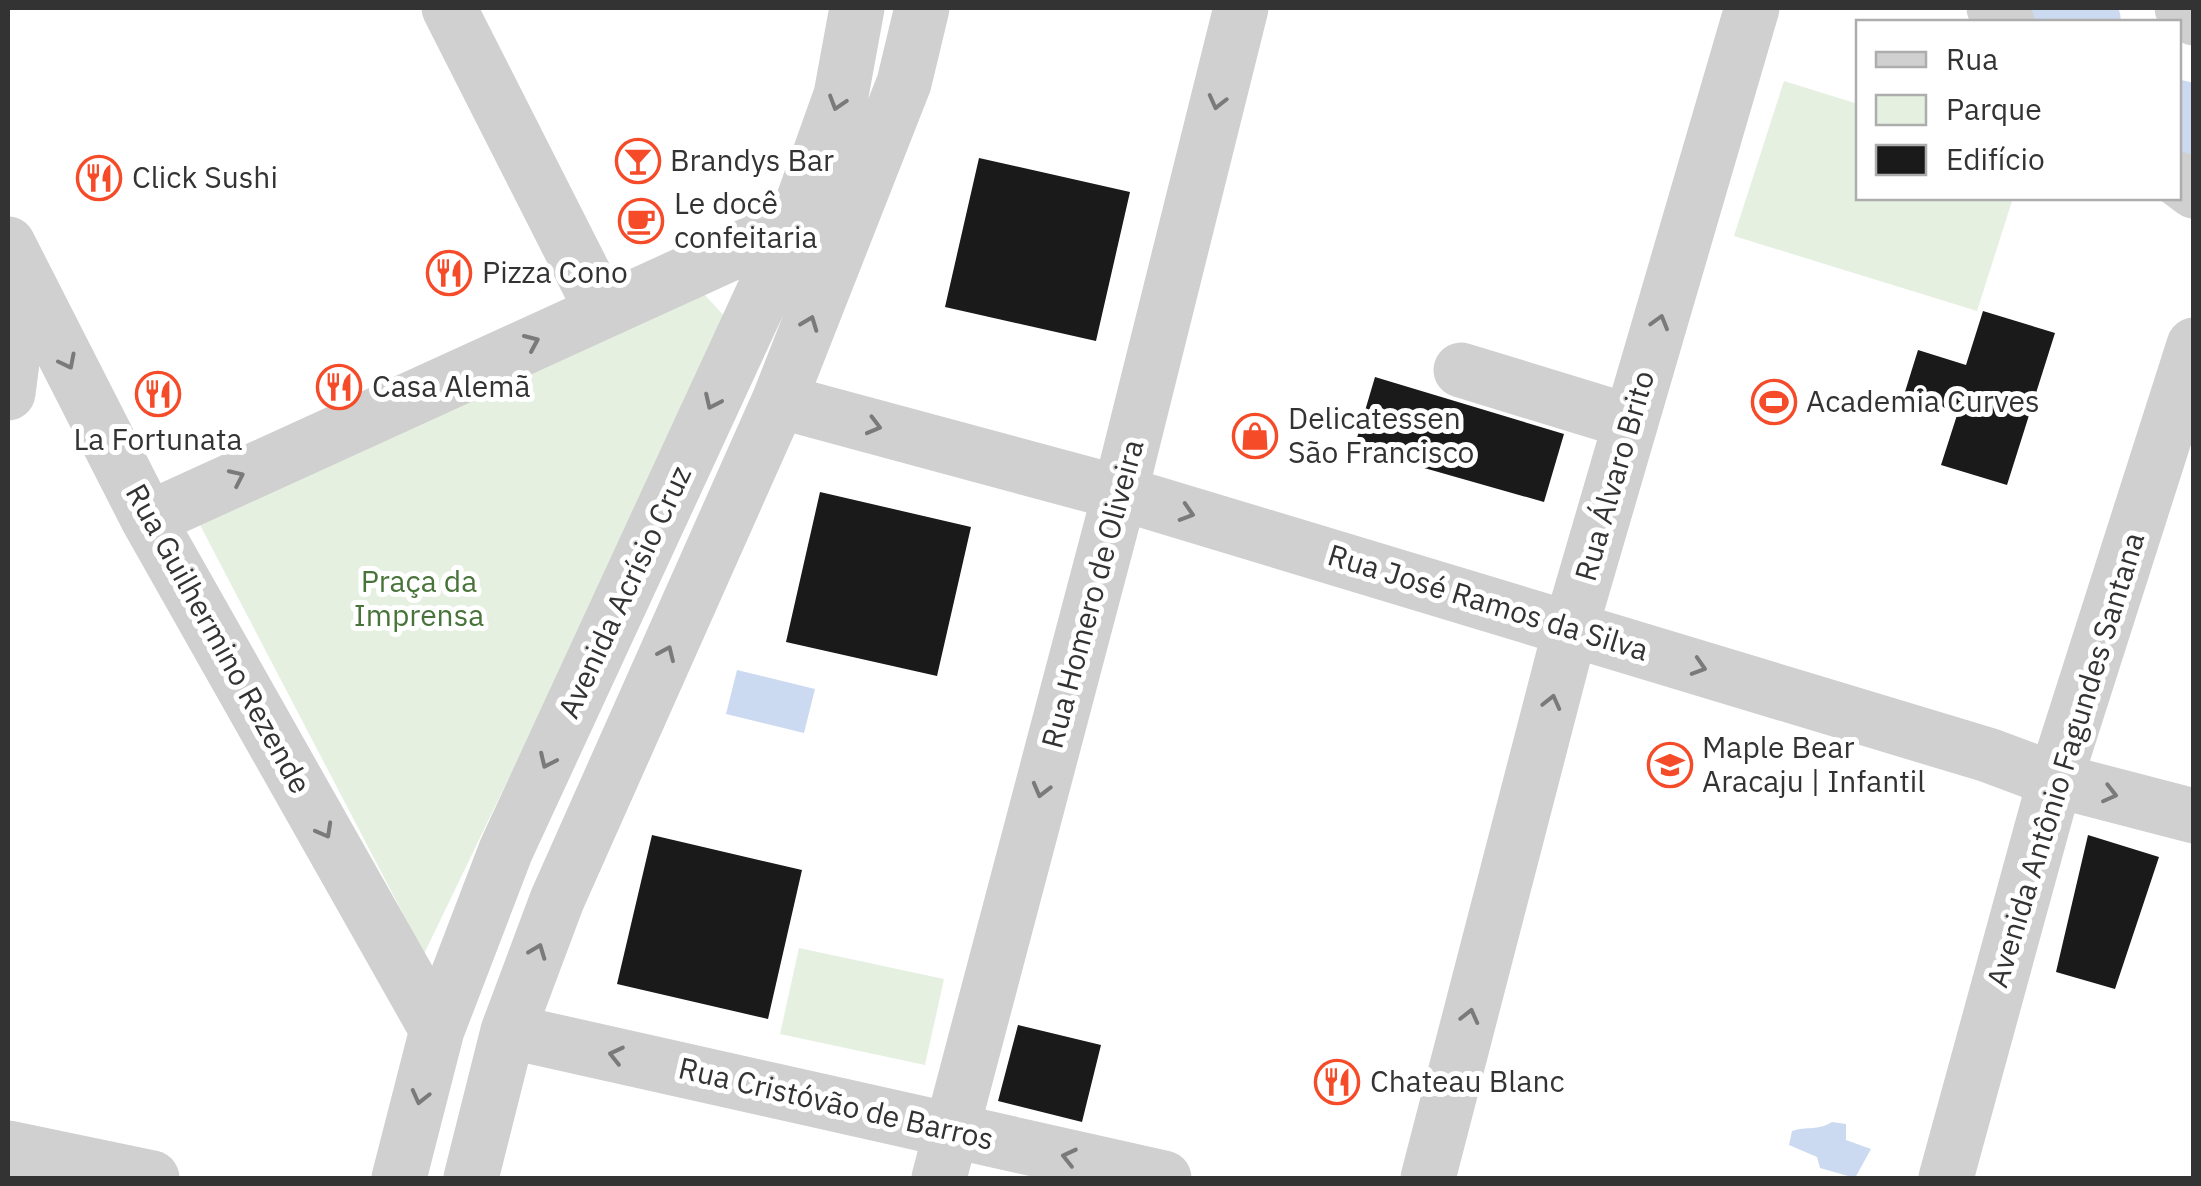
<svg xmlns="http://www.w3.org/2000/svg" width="2201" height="1186" font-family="'IBM Plex Sans',sans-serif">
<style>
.green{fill:#e5f0e1}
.water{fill:#ccdaf1}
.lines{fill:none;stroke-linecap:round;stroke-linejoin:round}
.river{stroke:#ccdaf1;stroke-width:78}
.building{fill:#1a1a1a}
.minor{stroke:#d0d0d0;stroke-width:55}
.oneway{stroke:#7a7a7a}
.labels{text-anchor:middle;stroke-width:10;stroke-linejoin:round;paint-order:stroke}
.poi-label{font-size:30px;fill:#333;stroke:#fff;text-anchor:start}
.street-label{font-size:30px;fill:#333;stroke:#fff}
.park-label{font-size:30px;fill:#48743a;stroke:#fff}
</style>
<rect width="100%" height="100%" fill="#fff"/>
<path class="green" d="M1784 81 1858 104V198H2013L1977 311 1734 236Z
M703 293 729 321 424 954 200 525Z
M799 948 944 979 925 1065 780 1034Z"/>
<path class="water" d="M737 670 815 689 804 733 726 714Z
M1832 1122 1846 1124V1140L1871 1149 1855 1178 1820 1168 1817 1157 1789 1145 1792 1131C1807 1126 1818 1131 1832 1122Z"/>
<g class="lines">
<path class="river" d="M2068 8 2082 22
M2178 119 2194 128"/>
</g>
<path class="building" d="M979 158 1130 192 1096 341 945 307Z
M1983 311 2055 333 2007 485 1941 465 1958 412 1904 395 1918 350 1966 365Z
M1375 377 1564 434 1544 502 1354 448Z
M820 492 971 527 937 676 786 642Z
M652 835 802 870 768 1019 617 984Z
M2088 835 2159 857 2115 989 2056 972Z
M1018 1025 1101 1045 1082 1122 998 1101Z"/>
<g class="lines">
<path class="minor" d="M449 8 602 310
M1994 8 2007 22
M2182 8 2194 18
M2178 179 2194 191
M8 244 148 519 437 1030
M1461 370 1631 422
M8 393 23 277
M779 401 1120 493 1988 755 2055 780 2194 816
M148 519 795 224
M508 1031 1164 1178
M8 1148 152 1178
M399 1178 437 1030 506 850 795 224 841 95 857 8
M471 1178 508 1031 557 900 779 401 904 83 922 8
M939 1178 1120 493 1241 8
M1428 1178 1571 627 1752 8
M1946 1178 2055 780 2194 345"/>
</g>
<defs><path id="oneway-chevron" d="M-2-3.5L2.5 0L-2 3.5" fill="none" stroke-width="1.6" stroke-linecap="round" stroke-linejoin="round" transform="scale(2.5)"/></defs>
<g class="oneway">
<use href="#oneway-chevron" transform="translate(1217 102) rotate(104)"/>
<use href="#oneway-chevron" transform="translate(837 103) rotate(107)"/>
<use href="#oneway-chevron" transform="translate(1660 322) rotate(-74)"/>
<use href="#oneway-chevron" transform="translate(810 323) rotate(-69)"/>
<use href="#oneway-chevron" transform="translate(532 342) rotate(-24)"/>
<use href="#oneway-chevron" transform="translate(68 362) rotate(63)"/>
<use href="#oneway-chevron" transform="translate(712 402) rotate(115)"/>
<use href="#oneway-chevron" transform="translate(874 426) rotate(15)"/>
<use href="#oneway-chevron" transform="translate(237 477) rotate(-25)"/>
<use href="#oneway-chevron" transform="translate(1187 513) rotate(17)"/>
<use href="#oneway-chevron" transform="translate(667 653) rotate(-66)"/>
<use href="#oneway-chevron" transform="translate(1699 667) rotate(17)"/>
<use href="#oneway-chevron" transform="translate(1552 702) rotate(-76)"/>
<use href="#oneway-chevron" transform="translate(547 761) rotate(115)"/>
<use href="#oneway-chevron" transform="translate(1041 790) rotate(105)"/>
<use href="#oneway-chevron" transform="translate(2110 794) rotate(14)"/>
<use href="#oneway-chevron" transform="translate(325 831) rotate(61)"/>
<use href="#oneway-chevron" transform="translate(538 951) rotate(-69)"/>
<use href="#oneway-chevron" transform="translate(1470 1016) rotate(-76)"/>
<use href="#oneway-chevron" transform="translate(616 1055) rotate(-167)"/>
<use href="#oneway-chevron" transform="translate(420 1097) rotate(104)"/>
<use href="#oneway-chevron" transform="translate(1069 1157) rotate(-167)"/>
</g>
<defs>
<symbol id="bar-ring" viewBox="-11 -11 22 22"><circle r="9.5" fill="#fff" stroke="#f64b29" stroke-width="1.5"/><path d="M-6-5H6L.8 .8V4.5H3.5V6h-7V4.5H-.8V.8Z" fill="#f64b29"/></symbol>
<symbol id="restaurant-ring" viewBox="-11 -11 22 22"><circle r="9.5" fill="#fff" stroke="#f64b29" stroke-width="1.5"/><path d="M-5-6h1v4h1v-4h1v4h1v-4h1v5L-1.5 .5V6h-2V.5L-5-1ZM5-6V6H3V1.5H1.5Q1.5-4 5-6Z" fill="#f64b29"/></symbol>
<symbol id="cafe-ring" viewBox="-11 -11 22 22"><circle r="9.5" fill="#fff" stroke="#f64b29" stroke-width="1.5"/><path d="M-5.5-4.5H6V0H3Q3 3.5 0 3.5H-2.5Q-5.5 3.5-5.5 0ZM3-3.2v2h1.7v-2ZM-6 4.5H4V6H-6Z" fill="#f64b29"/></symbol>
<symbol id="stadium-ring" viewBox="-11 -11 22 22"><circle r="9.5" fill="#fff" stroke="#f64b29" stroke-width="1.5"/><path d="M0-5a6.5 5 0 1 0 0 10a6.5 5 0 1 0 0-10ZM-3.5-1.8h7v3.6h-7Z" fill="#f64b29"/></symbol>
<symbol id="shop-ring" viewBox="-11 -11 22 22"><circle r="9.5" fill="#fff" stroke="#f64b29" stroke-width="1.5"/><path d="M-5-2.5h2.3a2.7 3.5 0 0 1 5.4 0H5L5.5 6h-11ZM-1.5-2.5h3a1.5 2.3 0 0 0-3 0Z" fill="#f64b29"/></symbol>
<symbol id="school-ring" viewBox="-11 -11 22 22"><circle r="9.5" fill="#fff" stroke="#f64b29" stroke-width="1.5"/><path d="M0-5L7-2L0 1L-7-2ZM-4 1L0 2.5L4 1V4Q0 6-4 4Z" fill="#f64b29"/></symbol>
</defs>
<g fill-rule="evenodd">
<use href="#bar-ring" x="613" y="136" width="50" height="50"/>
<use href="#restaurant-ring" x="74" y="153" width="50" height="50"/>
<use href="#cafe-ring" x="616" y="196" width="50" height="50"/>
<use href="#restaurant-ring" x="424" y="248" width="50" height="50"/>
<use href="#restaurant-ring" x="314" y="362" width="50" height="50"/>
<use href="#restaurant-ring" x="133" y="369" width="50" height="50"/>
<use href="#stadium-ring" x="1749" y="377" width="50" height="50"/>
<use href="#shop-ring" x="1230" y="411" width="50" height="50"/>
<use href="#school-ring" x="1645" y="740" width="50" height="50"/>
<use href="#restaurant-ring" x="1312" y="1057" width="50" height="50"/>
</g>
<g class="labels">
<g class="poi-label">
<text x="670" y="171">Brandys Bar</text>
<text x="132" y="188">Click Sushi</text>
<text x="674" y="214">Le docê<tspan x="674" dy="34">confeitaria</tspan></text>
<text x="482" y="283">Pizza Cono</text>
<text x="372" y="397">Casa Alemã</text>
<text x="1806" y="412">Academia Curves</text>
<text x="1288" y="429">Delicatessen<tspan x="1288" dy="34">São Francisco</tspan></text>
<text x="158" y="450" text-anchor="middle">La Fortunata</text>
<text x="1702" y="758">Maple Bear<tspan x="1702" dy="34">Aracaju | Infantil</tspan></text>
<text x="1370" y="1092">Chateau Blanc</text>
</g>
<g class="street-label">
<text transform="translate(1615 476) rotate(-74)" y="10">Rua Álvaro Brito</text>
<text transform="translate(625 592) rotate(-65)" y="10">Avenida Acrísio Cruz</text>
<text transform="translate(1093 594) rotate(-75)" y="10">Rua Homero de Oliveira</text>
<text transform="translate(1488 603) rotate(17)" y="10">Rua José Ramos da Silva</text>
<text transform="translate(218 639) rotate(61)" y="10">Rua Guilhermino Rezende</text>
<text transform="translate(2066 760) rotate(-73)" y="10">Avenida Antônio Fagundes Santana</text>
<text transform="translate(836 1104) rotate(13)" y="10">Rua Cristóvão de Barros</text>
</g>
<g class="park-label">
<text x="419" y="592">Praça da<tspan x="419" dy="34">Imprensa</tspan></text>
</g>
</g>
<rect width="2201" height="1186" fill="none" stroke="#333333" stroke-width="20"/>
<rect x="1856" y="20" width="325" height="180" fill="#ffffff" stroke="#adadad" stroke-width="2.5"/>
<rect x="1876" y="52" width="50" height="15" fill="#d0d0d0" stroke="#adadad" stroke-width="2.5"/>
<text x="1946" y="70" font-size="30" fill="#333333">Rua</text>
<rect x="1876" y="95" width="50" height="30" fill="#e5f0e1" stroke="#adadad" stroke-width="2.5"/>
<text x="1946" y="120" font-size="30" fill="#333333">Parque</text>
<rect x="1876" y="145" width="50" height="30" fill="#1a1a1a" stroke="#adadad" stroke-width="2.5"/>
<text x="1946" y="170" font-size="30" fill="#333333">Edifício</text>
</svg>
